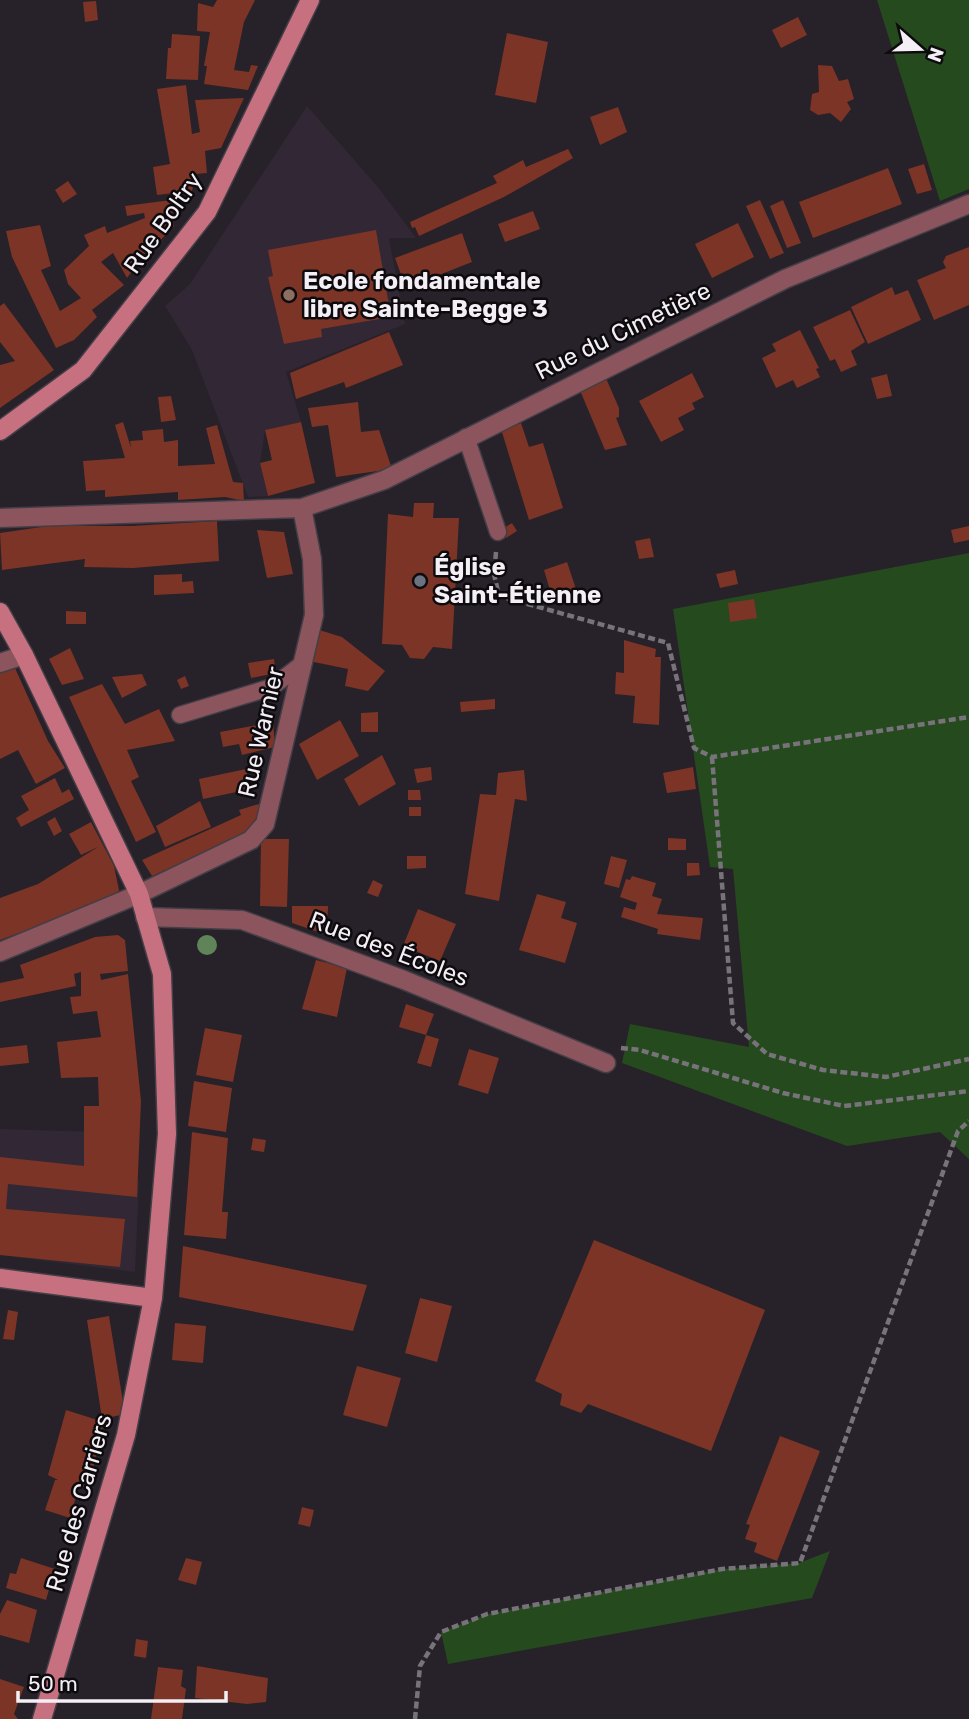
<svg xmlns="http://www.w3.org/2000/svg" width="969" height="1719" font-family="Rubik,sans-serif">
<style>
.built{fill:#322835}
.green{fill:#254a1e}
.building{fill:#7b3426}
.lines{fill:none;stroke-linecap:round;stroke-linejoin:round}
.lane-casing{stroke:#443e46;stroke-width:19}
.street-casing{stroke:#443e46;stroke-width:21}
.secondary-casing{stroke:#443e46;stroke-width:21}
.path{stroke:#78727a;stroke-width:4.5;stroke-dasharray:7 3.5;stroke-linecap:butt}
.lane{stroke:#8c555e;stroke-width:16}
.street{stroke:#8c555e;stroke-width:18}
.secondary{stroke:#c7707f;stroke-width:18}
.tree{fill:#60845a}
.education-dot{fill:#8d6e63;stroke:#0e0b0f;stroke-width:2.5}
.worship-dot{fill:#6b7280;stroke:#0e0b0f;stroke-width:2.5}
.labels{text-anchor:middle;stroke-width:5;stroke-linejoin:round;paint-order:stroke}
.street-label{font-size:24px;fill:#f3eff5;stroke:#0e0b0f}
.poi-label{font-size:24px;font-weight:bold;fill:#f3eff5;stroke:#0e0b0f;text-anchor:start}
</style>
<rect width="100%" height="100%" fill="#272129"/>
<path class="built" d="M307 106 378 187 416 238H389L405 324 286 372 301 422 265 430 260 463 268 496 248 497 192 350 165 306 190 284Z
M0 1129 98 1132V1177L139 1181 135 1272 0 1255Z"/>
<path class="green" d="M877 0H969V189L940 201Z
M969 553V1159L940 1132 847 1146 622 1063 630 1024 749 1047 733 869 710 867 673 609Z
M830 1551 812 1598 448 1664 441 1632 487 1614 722 1569 799 1563Z"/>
<path class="building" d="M217 0H255L244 22 234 70 249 72 251 65 258 66 248 90 204 84 207 66H204L210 32 197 31 198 3 213 7Z
M96 1 98 20 85 22 83 2Z
M798 17 807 35 781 48 772 30Z
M507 33 548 42 536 103 495 95Z
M172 34 200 36 198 80 166 79 168 48H171Z
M818 65 832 66 839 81 848 79 854 99 847 102 851 109 841 122 830 113 818 115 810 110 812 94 819 92Z
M186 85 192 134 200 132 195 100 244 98 221 148 205 151 207 173 196 174 192 191 157 195 153 167 170 164 157 89Z
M618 107 627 132 600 145 590 117Z
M568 149 573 158 504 197 419 236 415 227 412 228 410 222 497 183 493 176 523 160 526 167Z
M924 164 932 190 917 194 908 169Z
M888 168 902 204 813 238 799 202Z
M68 181 77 194 63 203 55 190Z
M171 200 174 226 150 251 149 248 127 278 113 253 101 262 124 285 92 310 97 317 74 340 56 348 12 257 6 231 40 225 51 266 41 270 60 311 81 298 68 284 64 270 89 246 84 235 105 226 107 233 145 218 144 213 127 216 125 206Z
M760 200 784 253 770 259 746 206Z
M783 200 801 243 787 248 770 206Z
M533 211 540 229 505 242 498 224Z
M738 223 754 257 712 278 695 244Z
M376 230 391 317 321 329 322 337 284 344 268 277 273 276 268 250Z
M462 233 472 262 406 288 395 258Z
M969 247V305L934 320 917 280 946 268 943 262 946 256Z
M892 287 895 295 908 290 921 320 868 344 851 307Z
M4 303 54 370 0 408V365L15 361 0 342V306Z
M850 310 865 342 851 351 857 365 841 372 835 359 830 361 813 327Z
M800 330 819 368 816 369 820 377 797 388 793 380 776 388 762 358 776 351 772 344Z
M389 332 403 365 346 388 344 382 296 399 290 373Z
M692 373 704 397 692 403 695 409 678 418 684 430 661 442 639 401Z
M887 374 892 396 877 399 871 378Z
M605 376 619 408V417L616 418 627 445 605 450 579 388Z
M171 396 176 420 161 422 158 397Z
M358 402 361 432 379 430 392 469 336 477 328 425 312 427 308 408Z
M123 422 131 448 130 441 143 440 142 431 163 429 164 442 178 440V466L215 464 206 428 217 425 233 482 243 483 244 501 225 497 178 500V492L105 497V490L86 491 83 461 125 458 115 425Z
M301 422 315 483 268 496 260 463 272 460 265 430Z
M521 423 529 447 543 443 563 508 529 520 501 429Z
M414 503H434L433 518H459L452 649 433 647 424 659 410 658 402 645 382 644 388 514 413 517Z
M217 521 219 561 133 568 84 567 85 559 2 570 0 533 48 526H131Z
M512 523 517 531 506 538 501 530Z
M969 526V540L954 543 951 530Z
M257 530 284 532 293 574 267 578Z
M650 538 654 557 639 559 635 541Z
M567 562 576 589 552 597 544 570Z
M735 570 738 584 720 588 716 574Z
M182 574V582L193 581 194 593 154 595V575Z
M754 599 757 618 730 622 728 603Z
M66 611 86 612V624H66Z
M316 629 342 637 385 671 368 691 345 686 348 669 309 661Z
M624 640 656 649 655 657H661L659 725 633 723 635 696 615 694 616 672 624 673Z
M70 648 84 679 62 685 49 659Z
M274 659 276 673 251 678 248 663Z
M15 668 48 741 65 768 36 784 18 750 0 759V673Z
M142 674 147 685 122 698 112 677Z
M185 676 189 686 181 689 177 680Z
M102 684 125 724 159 709 175 741 127 750 139 777 131 781 156 832 136 842 69 697Z
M495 699V709L461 712 460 702Z
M378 712V732H361V713Z
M340 720 359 756 317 780 299 744Z
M273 722 275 747 242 755 239 744 223 747 220 732Z
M382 755 396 784 359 806 344 779Z
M431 767 432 780 417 783 414 769Z
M693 767 696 789 667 793 663 773Z
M246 769 251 789 203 799 199 779Z
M524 770 527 801 515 799 499 901 465 894 480 794 496 795 498 773Z
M55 778 62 793 69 789 74 799 21 827 16 818 29 810 21 796Z
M408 790H420L421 800H408Z
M200 801 211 827 165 847 156 826Z
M262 803 251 832 152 876 142 860 241 815 239 810Z
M409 807H421V816H409Z
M55 817 62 831 54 836 47 822Z
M91 822 114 866 119 890 116 897 0 940V898L38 884 98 847 81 855 69 834Z
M668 838 686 839V850H668Z
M261 839H289L287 907 260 906Z
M407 856H426V868L407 869Z
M611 856 627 860 619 888 604 884Z
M687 863H699L700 875 687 876Z
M632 876 656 883 652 896 662 899 657 914 703 918 700 940 657 934 658 929 621 917 624 907 635 910 637 903 620 897 626 879 630 880Z
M373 880 383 885 378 897 367 893Z
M537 894 566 902 561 918 577 923 565 963 519 950Z
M292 906H328L327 935 292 923Z
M418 909 456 924 440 961 403 946Z
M118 935 125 940 128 971 100 974 101 980 128 974 141 1101 137 1197 8 1184 6 1209 125 1219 120 1267 0 1255V1157L84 1166V1106H99L98 1077 61 1078 57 1042 101 1037 97 1011 73 1014 70 997 81 996V972L74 974 76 986 0 1002V983L24 978 20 965 95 937Z
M316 960 347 968 337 1017 302 1009Z
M406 1004 434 1014 426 1035 399 1027Z
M205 1028 242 1035 233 1082 196 1075Z
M426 1035 439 1039 431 1067 417 1063Z
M27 1045 29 1063 0 1066V1048Z
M469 1049 499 1058 488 1094 458 1085Z
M194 1081 232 1088 226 1132 188 1126Z
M192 1132 228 1138 222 1212H228L226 1239 184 1235Z
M253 1138 266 1140 264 1152 251 1150Z
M594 1240 765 1310 711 1451 588 1404 581 1413 560 1405 562 1394 535 1381Z
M183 1246 367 1285 353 1331 179 1297Z
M420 1298 452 1306 437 1362 405 1353Z
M8 1310 18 1312 14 1340 3 1339Z
M109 1316 125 1414 102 1419 87 1320Z
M175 1323 206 1326 203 1363 172 1360Z
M357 1366 401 1378 387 1427 343 1415Z
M66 1410 104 1422 93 1469H90L84 1487 79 1486 70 1518 45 1510 55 1480H58L48 1475Z
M780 1436 820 1451 777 1561 754 1552 757 1543 745 1539 750 1525 746 1524Z
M302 1507 314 1510 310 1527 298 1524Z
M21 1558 55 1569 46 1600 6 1588 10 1573 16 1574Z
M186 1558 202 1562 196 1585 178 1580Z
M7 1600 37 1610 29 1643 0 1635V1614Z
M136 1639 148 1641 146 1658 134 1656Z
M197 1666 268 1678 266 1702 247 1704 195 1698Z
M158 1667 183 1670 181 1686 186 1689 182 1719H151Z
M0 1679 24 1687 14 1714 18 1719H0Z"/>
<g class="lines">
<defs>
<path id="lane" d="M466 437 498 532
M180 715 272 687 302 664"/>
<path id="street" d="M0 518 302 508 384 480 785 279 969 204
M0 663 24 655
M145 917 242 920 404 980 606 1063
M0 952 139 894 251 840 265 824 314 615 312 559 302 508"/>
<path id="secondary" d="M0 431 83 370 207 212 310 0
M0 612 24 655 139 894 162 974 167 1134 153 1298 126 1435 42 1719
M0 1278 153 1298"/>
</defs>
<use href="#lane" class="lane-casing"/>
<use href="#street" class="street-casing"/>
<use href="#secondary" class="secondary-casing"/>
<path class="path" d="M496 552 494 574 499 596 668 643 694 748 712 757 969 717
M712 757 733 1023 767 1054 823 1070 886 1077 969 1059
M621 1048 640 1050 783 1093 844 1106 969 1091
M415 1719 420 1666 441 1632 487 1614 722 1569 800 1563 958 1131 969 1121"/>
<use href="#lane" class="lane"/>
<use href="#street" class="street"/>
<use href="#secondary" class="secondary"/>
</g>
<circle class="tree" cx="207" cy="945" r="10"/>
<circle class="education-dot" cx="289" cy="295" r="7"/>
<circle class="worship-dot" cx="420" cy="581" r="7"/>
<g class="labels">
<g class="street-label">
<text transform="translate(163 223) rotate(-55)" y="8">Rue Boltry</text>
<text transform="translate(623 331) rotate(-26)" y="8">Rue du Cimetière</text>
<text transform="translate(261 732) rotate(-77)" y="8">Rue Warnier</text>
<text transform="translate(389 949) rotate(21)" y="8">Rue des Écoles</text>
<text transform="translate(79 1503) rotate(-74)" y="8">Rue des Carriers</text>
</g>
<g class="poi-label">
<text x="303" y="289">Ecole fondamentale<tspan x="303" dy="28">libre Sainte-Begge 3</tspan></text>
<text x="434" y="575">Église<tspan x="434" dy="28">Saint-Étienne</tspan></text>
</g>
</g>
<g transform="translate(920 49) rotate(110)" stroke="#0e0b0f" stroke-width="5" paint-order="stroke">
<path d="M0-5L12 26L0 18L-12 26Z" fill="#f3eff5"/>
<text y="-10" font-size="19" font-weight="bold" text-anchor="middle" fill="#f3eff5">N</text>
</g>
<path d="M18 1691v10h208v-10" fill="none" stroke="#f3eff5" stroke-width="3.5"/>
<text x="28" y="1691" font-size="21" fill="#f3eff5" stroke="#0e0b0f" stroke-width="5" paint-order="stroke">50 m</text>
</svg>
